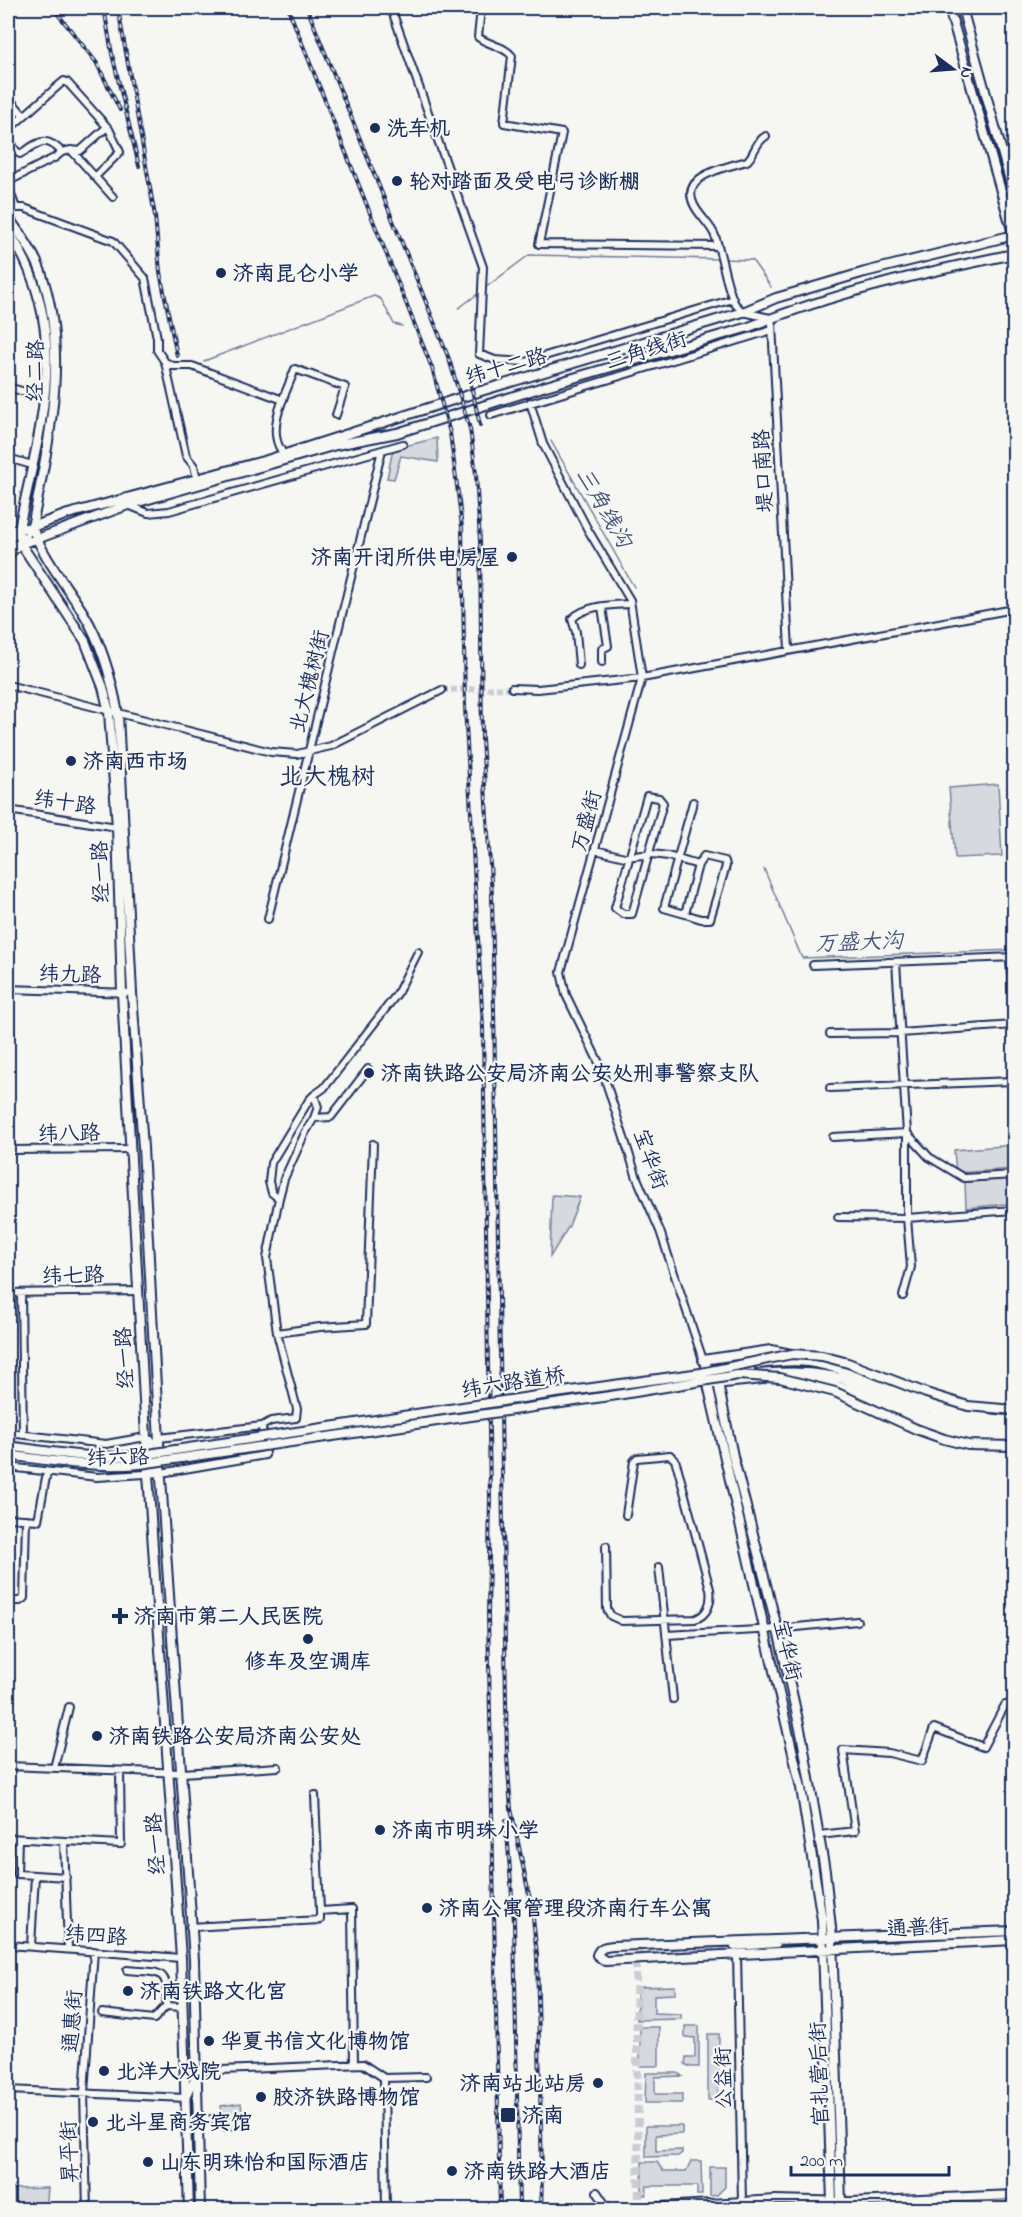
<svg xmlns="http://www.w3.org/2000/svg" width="1022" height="2217" font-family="'Indie Flower','LXGW WenKai TC',sans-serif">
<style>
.green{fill:#d6d9dd;stroke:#78849e;stroke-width:1.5}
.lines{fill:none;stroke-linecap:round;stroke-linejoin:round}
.stream{stroke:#717e99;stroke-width:1.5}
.minor-tunnel{stroke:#caced4;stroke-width:6;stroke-dasharray:6 3;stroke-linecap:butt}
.major-tunnel{stroke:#caced4;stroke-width:8;stroke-dasharray:8 4;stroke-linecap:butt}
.minor-casing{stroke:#1b2f5e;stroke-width:10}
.major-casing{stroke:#1b2f5e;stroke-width:12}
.minor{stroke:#f6f6f2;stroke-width:6}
.major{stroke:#f6f6f2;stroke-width:8}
.rail-casing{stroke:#1b2f5e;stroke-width:4}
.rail{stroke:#f6f6f2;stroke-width:1.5;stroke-dasharray:4.5;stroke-linecap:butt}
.major-bridge-casing{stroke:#1b2f5e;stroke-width:12;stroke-linecap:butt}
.major-bridge{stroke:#f6f6f2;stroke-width:8}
.poi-dot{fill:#1b2f5e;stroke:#f6f6f2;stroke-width:2}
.labels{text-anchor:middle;stroke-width:4.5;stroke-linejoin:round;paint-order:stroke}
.poi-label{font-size:21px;font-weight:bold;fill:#1b2f5e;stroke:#f6f6f2;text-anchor:start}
.street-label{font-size:21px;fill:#1b2f5e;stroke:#f6f6f2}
.water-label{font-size:22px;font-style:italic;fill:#46567b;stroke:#f6f6f2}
.quarter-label{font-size:24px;fill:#1b2f5e;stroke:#f6f6f2}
</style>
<rect width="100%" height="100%" fill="#f6f6f2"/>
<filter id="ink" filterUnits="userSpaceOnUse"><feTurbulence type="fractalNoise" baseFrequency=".0167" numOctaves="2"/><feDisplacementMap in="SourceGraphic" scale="12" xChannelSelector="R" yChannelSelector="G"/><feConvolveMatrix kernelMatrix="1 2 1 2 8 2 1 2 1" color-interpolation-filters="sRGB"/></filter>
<g filter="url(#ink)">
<path class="green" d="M437 438 438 462 401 456 394 479 387 478 393 449Z
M998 784 1002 856 955 858 949 788Z
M1014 1145V1169L956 1173 954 1150Z
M1014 1178V1203L966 1208 965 1182Z
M552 1195 580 1197 569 1226 550 1257Z
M675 1986V1994L654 1995V2013L681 2014V2019L637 2020V1987Z
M685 2026H699V2067H690L685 2064 686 2057H695V2038L685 2037Z
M640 2027H659V2066H640Z
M708 2034H719L718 2100H708Z
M646 2073H678L682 2076 655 2077V2094H682V2103H645Z
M241 2103 244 2128 224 2131 221 2106Z
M646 2126H682V2134L656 2135V2151L682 2150V2153L678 2156 646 2157Z
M691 2161H701L702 2195H697V2186H647L646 2195H642V2162H657L663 2171H686Z
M710 2167H725V2187L717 2195 710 2196Z
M48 2188 46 2209H8V2189Z"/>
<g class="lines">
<path class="stream" d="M723 259 752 260 771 287
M485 288 529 255 719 259
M459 308 479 293
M204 361 374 296 381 299 394 324 402 326
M551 441 634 587
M764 869 802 958 1014 950"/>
<path class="minor-tunnel" d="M442 690 512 688"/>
<path class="major-tunnel" d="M639 2210 636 1965C638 1956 640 1953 649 1950L735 1946"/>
<defs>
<path id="minor" d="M391 8 483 267 479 354 495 360 525 362 733 299
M481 8 478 37C488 45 505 46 512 56L504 123 562 133 539 244 718 246
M8 97 24 116
M8 130 58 86 64 81 67 82 109 129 120 152 95 177
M766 136C755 142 755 154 747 161 727 167 679 175 694 205 700 217 711 225 715 236 723 258 725 284 735 304L743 312 770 318 772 324 789 650
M8 137 16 151 20 154C39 143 44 134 62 152
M71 150 113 197
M13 179 56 157 62 152 71 150 80 151 107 127
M8 186 16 208 8 212
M16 208H24L113 241 145 278 157 338V350L165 362 186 456 194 466 197 479
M165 362 173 366H192L283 400
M8 387 45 398
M530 402 543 444 588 530 630 600 642 678 561 972 566 995 601 1067 637 1178 660 1231 703 1360
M491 415 772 330
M281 450C266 427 287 391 295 369L345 387 336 415
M8 458 32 465
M128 505 148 513 169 511 403 444
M8 544 18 529
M8 561 9 555 21 544 32 527
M602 607 608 646 602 649V662
M579 665 576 632 572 619C585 605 612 605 630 604
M8 685 271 752 297 754 331 746 442 690
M512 688 538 689 642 678 1014 609
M647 796 659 798 663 803 632 914H623L615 908Z
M8 810 117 827
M595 850 625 857 652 854 668 856 698 865
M685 914 701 919H710L726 866 725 861 704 856 698 865 685 914 664 908 693 802
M268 919 382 450
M1010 958 1014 1029
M896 962 907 1133 929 1157 964 1178 1014 1175
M813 965 1014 957
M8 989 132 993
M830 1034 900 1033 1014 1025
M830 1088 1014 1081
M314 1118 331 1117 368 1069
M833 1137 907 1133V1218L911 1267 903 1296
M8 1150 131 1149
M279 1198 284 1179 305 1133 314 1118 318 1107 314 1095 324 1088 397 994 418 952
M838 1217 907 1218 1014 1210
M8 1293 138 1291
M21 1293 23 1435
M277 1333 320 1327 366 1324 373 1144
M8 1433 106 1444 140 1438 152 1440 154 1470 160 1473
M159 1438 262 1426 271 1421 296 1418 297 1409 277 1333 267 1258 279 1198 272 1193 269 1182 271 1163 309 1100 314 1095
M8 1467 97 1477 161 1473 265 1455 262 1426
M8 1518 38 1520 47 1472
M606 1546 607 1609 611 1616 622 1621 695 1619C708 1615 712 1602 710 1589L678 1469 675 1460 670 1455 637 1458 634 1461 626 1515
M659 1567 673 1699
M8 1601H20L24 1598 26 1519
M666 1635 777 1629 857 1621
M8 1766 182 1773 278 1767
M54 1768 69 1707
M315 1795 320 1911 352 1909 354 2064
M819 1835 855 1831 843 1750 889 1753 922 1761 934 1728 983 1747 1005 1705 1014 1704
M8 1838 121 1844 120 1771
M18 1839 17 1874 35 1875 31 1946
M64 1841 68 1949
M35 1875 66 1877
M190 1927 320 1920V1911
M8 1945 181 1958
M737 1954 742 2202
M127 1970C159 1973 170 1967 166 2006
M102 2013 154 2019 166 2006 183 2007
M384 2078 386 2210
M8 2090 186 2098 197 2071 363 2064 384 2078 426 2077
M198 2120 214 2119
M597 2192 609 2210
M87 2210 84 2093 94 1951"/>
<path id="major" d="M949 8 1014 237
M962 8 1014 195
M8 217C20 234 34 252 41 272 70 355 48 444 32 527
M8 230C73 329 41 422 19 528L21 544 85 641 103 687 109 712 117 827 122 993 148 1474 181 1958 189 2210
M32 527C44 559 66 585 84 614 102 644 112 680 118 714L132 993 143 1148 161 1478 194 1960 200 2210
M8 531 32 527 68 514 267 460 481 391 743 312 776 298 865 272 1014 235
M8 547 37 539 128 505 336 445 397 433 546 386 749 327C833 293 925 272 1014 254
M703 1360 718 1383 733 1456 780 1639 802 1738 825 1871 832 1937 841 2202
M703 1360 771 1350 791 1354
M758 1364C774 1362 792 1360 808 1362 854 1368 891 1394 933 1410 959 1421 987 1425 1014 1425
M758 1374C786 1372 812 1371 840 1378 865 1386 888 1399 912 1410 943 1425 980 1433 1014 1433
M866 1374C913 1393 963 1420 1014 1420
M706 1376 801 1788 822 1920 832 2201
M781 1378C835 1373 895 1413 946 1430 967 1438 993 1440 1014 1440
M715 1384 763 1379
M1014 1931 613 1946C605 1947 600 1947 597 1955L605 1961 1014 1940
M735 1946 776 1943
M614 2210 775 2200 852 2202 1014 2195
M873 2210 1014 2204"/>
</defs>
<use href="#minor" class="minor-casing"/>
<use href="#major" class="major-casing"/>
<use href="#minor" class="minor"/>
<use href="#major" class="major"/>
<defs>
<path id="rail" d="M53 8 96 62 120 110
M104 8 112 54 139 166
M118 8 155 216 160 272 177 356
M288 8 432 368 450 433 458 493 462 528 465 707 483 1028 490 1498 488 1615 500 2210
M307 8 449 359 470 429 476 474 480 541 482 739 492 896 507 1757 511 1809 532 1909 537 1955 542 2173 541 2210
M470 381 480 425
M506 1820 514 1921 519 2210"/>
</defs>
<use href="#rail" class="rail-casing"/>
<use href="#rail" class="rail"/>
<defs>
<path id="major-bridge" d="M8 1446C50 1452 91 1459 135 1456L556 1393 701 1373 792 1354 822 1356 848 1363 926 1393 968 1406 1014 1410
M8 1455C52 1461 95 1468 140 1464L617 1395 738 1375 780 1378 835 1392 916 1429 944 1439 968 1445 1014 1446"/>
</defs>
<use href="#major-bridge" class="major-bridge-casing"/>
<use href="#major-bridge" class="major-bridge"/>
</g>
</g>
<g class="poi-dot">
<circle cx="375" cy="128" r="6"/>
<circle cx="397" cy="181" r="6"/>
<circle cx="221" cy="273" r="6"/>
<circle cx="512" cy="557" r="6"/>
<circle cx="71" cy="761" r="6"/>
<circle cx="369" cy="1073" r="6"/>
<path d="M117 1607h6v6h6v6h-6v6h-6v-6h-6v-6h6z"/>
<circle cx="308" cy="1639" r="6"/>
<circle cx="97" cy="1736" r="6"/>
<circle cx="380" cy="1830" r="6"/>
<circle cx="427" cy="1908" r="6"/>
<circle cx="128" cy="1991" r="6"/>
<circle cx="209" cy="2041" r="6"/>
<circle cx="104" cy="2071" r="6"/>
<circle cx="598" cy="2083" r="6"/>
<circle cx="261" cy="2097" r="6"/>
<rect x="500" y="2107" width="16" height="16" rx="3"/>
<circle cx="93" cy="2122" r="6"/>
<circle cx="148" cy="2162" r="6"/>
<circle cx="452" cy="2171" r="6"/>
</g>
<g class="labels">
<g class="poi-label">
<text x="387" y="135">洗车机</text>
<text x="409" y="188">轮对踏面及受电弓诊断棚</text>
<text x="233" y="280">济南昆仑小学</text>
<text x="500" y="564" text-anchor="end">济南开闭所供电房屋</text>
<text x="83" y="768">济南西市场</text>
<text x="381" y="1080">济南铁路公安局济南公安处刑事警察支队</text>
<text x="134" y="1623">济南市第二人民医院</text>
<text x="308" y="1668" text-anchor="middle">修车及空调库</text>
<text x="109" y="1743">济南铁路公安局济南公安处</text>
<text x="392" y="1837">济南市明珠小学</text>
<text x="439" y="1915">济南公寓管理段济南行车公寓</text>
<text x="140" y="1998">济南铁路文化宫</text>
<text x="221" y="2048">华夏书信文化博物馆</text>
<text x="116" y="2078">北洋大戏院</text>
<text x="586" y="2090" text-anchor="end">济南站北站房</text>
<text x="273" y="2104">胶济铁路博物馆</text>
<text x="522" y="2122">济南</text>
<text x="105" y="2129">北斗星商务宾馆</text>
<text x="160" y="2169">山东明珠怡和国际酒店</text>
<text x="464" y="2178">济南铁路大酒店</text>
</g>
<g class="street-label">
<text transform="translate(646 350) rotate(-17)" y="7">三角线街</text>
<text transform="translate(506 366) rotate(-16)" y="7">纬十二路</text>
<text transform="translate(35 371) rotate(-89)" y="7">经二路</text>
<text transform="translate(763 471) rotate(-93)" y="7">堤口南路</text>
<text transform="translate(309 681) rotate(-76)" y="7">北大槐树街</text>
<text transform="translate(65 802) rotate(9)" y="7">纬十路</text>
<text transform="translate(586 821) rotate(-75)" y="7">万盛街</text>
<text transform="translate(100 872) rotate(-92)" y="7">经一路</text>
<text transform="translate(70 974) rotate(2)" y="7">纬九路</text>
<text transform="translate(69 1133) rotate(-1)" y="7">纬八路</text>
<text transform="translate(651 1159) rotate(70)" y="7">宝华街</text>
<text transform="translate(73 1275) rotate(-1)" y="7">纬七路</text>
<text transform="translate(124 1358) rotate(-93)" y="7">经一路</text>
<text transform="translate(513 1382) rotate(-9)" y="7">纬六路道桥</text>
<text transform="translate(118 1457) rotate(-2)" y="7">纬六路</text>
<text transform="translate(788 1650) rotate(77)" y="7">宝华街</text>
<text transform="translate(155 1844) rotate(-94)" y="7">经一路</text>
<text transform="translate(918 1927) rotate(-3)" y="7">通普街</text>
<text transform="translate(96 1935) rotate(4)" y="7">纬四路</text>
<text transform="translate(72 2021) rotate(-86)" y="7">通惠街</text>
<text transform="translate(819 2074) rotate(-92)" y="7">官扎营后街</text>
<text transform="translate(723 2078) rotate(-91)" y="7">公益街</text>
<text transform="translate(69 2152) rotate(-92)" y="7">昇平街</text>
</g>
<g class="water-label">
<text transform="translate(605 507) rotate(60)" y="8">三角线沟</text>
<text transform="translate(859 941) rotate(-2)" y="8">万盛大沟</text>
</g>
<g class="quarter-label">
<text x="327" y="784">北大槐树</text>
</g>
</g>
<rect width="1022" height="2217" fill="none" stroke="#f6f6f2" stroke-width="30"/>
<rect x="15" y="15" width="992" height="2187" fill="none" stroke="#1b2f5e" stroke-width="2" filter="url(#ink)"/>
<g transform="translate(953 69) rotate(106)" stroke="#f6f6f2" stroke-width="4.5" paint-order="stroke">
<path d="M0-4.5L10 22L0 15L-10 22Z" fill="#1b2f5e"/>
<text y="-9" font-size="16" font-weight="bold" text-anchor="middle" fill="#1b2f5e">N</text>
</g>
<path d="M791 2166v9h158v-9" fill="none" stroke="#1b2f5e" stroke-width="3"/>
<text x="800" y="2166" font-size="18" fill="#1b2f5e" stroke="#f6f6f2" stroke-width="4.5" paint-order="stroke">200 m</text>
</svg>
